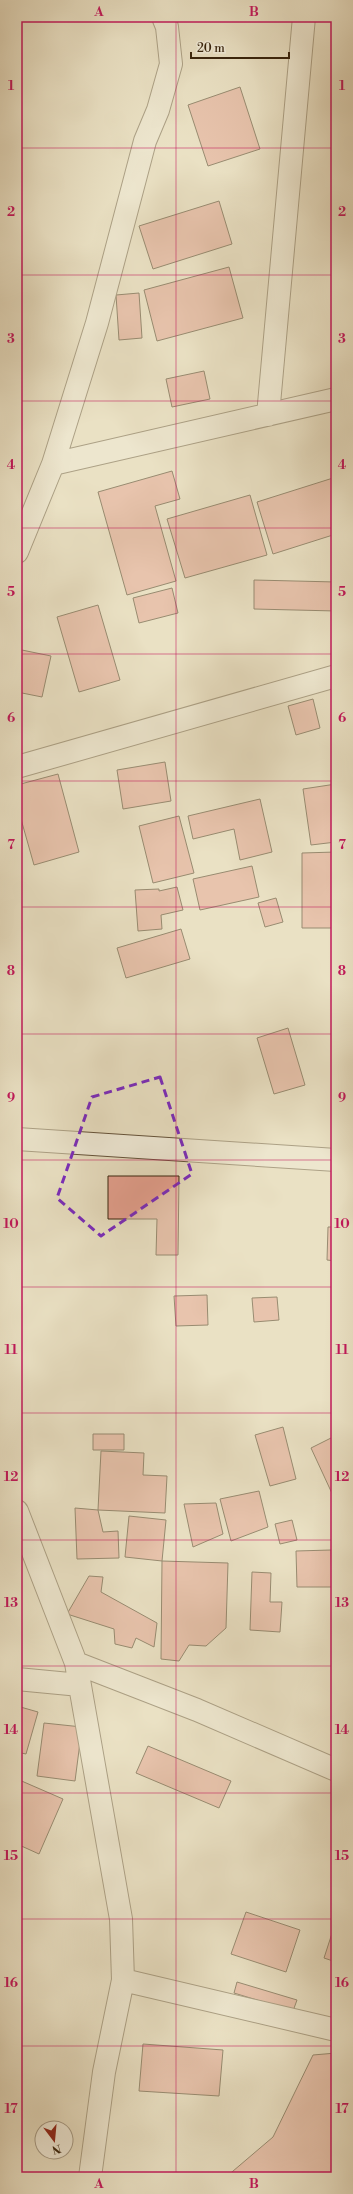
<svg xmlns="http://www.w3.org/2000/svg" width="353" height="2194" font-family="'Libre Bodoni',serif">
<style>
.building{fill:#e6a190;stroke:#37230c}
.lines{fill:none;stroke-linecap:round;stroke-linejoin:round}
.street-casing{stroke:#64523a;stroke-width:24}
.street{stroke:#f1ecd9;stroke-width:22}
.marked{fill:none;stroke:#7b2cbf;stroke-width:3;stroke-dasharray:8 5;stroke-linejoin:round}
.grid{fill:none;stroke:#c2185b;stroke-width:1;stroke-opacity:0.55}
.neatline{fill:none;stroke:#c2185b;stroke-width:1.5}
.grid-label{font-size:13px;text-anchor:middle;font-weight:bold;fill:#c2185b}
</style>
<rect width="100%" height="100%" fill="#eae1c4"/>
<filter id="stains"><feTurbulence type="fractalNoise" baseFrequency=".005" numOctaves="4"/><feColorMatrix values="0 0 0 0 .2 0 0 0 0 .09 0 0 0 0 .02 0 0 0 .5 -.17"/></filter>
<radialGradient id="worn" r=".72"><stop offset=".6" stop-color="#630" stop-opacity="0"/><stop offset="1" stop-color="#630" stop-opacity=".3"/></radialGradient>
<path class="building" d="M240 87 260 149 208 166 188 105Z
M219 201 232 244 153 269 139 226Z
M229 267 243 318 157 341 144 290Z
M139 293 142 338 119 340 116 295Z
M204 371 210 399 172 407 166 379Z
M172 471 180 499 155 506 176 581 127 595 98 492Z
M333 478 336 487V534L273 554 257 502Z
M250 495 267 555 185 578 167 519Z
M254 580 336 582V611L254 609Z
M172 588 178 613 139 623 133 598Z
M98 605 120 680 79 692 57 617Z
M17 649 51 656 42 697 17 692Z
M313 699 320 728 296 735 288 706Z
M165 762 171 801 123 809 117 770Z
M58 774 79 852 34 865 17 805V785Z
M336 784V842L311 845 303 789Z
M260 799 272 852 240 860 234 829 193 839 188 816Z
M179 816 194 873 153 883 139 826Z
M336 852V928H302V853Z
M17 859 21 872 17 874Z
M252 866 259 897 200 910 193 879Z
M177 887 183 910 161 915 162 929 138 931 135 890 159 889V891Z
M276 898 283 922 265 927 258 903Z
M181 929 190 959 126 978 117 948Z
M288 1028 305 1085 274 1094 257 1038Z
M108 1176H179L178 1255H156L157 1219H108Z
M328 1227H336V1261L327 1260Z
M207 1295 208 1325 176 1326 174 1296Z
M277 1297 279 1320 254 1322 252 1298Z
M283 1427 296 1479 270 1486 255 1435Z
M93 1434H124V1450H93Z
M331 1438 336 1448V1502L311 1448Z
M101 1451 144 1453 143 1475 167 1476 165 1513 98 1510Z
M259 1491 268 1527 231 1541 220 1499Z
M216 1503 223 1534 193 1547 184 1504Z
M75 1508 98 1510 103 1532 118 1531 119 1558 77 1559Z
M129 1516 166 1520 162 1561 125 1557Z
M292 1520 297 1540 280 1544 275 1524Z
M331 1550 332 1587H297L296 1551Z
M162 1561 228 1563 226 1628 206 1646 189 1645 179 1661 161 1659Z
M252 1572 271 1573 270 1602H282L280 1632 250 1630Z
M89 1576 103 1577 101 1592 157 1623 154 1647 136 1638 132 1648 115 1644 114 1629 67 1614Z
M17 1706 38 1712 26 1754 17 1752Z
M44 1723 82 1727 75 1781 37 1776Z
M148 1746 231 1781 219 1808 136 1773Z
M17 1779 63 1799 39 1854 17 1844Z
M246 1912 300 1930 286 1972 231 1954Z
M336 1921V1962L324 1958Z
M237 1982 297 2000 293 2011 234 1993Z
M143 2044 223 2050 219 2096 139 2091Z
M336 2053V2168L325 2177H226L273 2137 313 2055Z"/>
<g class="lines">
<defs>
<path id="street" d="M268 415 304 17
M53 464 336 399
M17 552 53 464 97 323 145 141 158 110 171 64 167 27 163 17
M17 767 336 676
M17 1139 336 1160
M17 1511 76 1663 121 1919 123 1980 104 2072 90 2177
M76 1663 197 1710 336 1770
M17 1679 80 1685
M123 1980 336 2030"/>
</defs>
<use href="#street" class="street-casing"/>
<use href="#street" class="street"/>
</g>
<path d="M0 0H353V2194H0ZM160 1077 192 1174 101 1236 57 1198 92 1097Z" fill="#eae1c4" fill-opacity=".55" fill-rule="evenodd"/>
<path class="marked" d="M160 1077 192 1174 101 1236 57 1198 92 1097Z"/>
<path class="grid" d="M176 17V2177M17 148H336M17 275H336M17 401H336M17 528H336M17 654H336M17 781H336M17 907H336M17 1034H336M17 1160H336M17 1287H336M17 1413H336M17 1540H336M17 1666H336M17 1793H336M17 1919H336M17 2046H336"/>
<rect width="353" height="2194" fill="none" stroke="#eae1c4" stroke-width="44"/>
<g transform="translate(54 2140) rotate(164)"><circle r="19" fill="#f1ecd9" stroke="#a79c87"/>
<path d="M0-3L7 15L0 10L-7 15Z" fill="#8f2418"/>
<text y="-6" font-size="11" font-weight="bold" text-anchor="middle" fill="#37230c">N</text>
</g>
<path d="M191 52v6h98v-6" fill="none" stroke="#37230c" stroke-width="2"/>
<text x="197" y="52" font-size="12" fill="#37230c" stroke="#f1ecd9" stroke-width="3" paint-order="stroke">20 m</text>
<rect x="22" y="22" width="309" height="2150" class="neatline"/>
<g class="grid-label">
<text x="99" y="16">A</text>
<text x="254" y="16">B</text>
<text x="11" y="90">1</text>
<text x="342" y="90">1</text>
<text x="11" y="216">2</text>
<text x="342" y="216">2</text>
<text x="11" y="343">3</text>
<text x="342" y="343">3</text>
<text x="11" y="469">4</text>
<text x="342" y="469">4</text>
<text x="11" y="596">5</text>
<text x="342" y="596">5</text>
<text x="11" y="722">6</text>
<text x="342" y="722">6</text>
<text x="11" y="849">7</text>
<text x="342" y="849">7</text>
<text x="11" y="975">8</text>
<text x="342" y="975">8</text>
<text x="11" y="1102">9</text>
<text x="342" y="1102">9</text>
<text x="11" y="1228">10</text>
<text x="342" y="1228">10</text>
<text x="11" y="1354">11</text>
<text x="342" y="1354">11</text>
<text x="11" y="1481">12</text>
<text x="342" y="1481">12</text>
<text x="11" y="1607">13</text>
<text x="342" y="1607">13</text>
<text x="11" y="1734">14</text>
<text x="342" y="1734">14</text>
<text x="11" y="1860">15</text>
<text x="342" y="1860">15</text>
<text x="11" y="1987">16</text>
<text x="342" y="1987">16</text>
<text x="11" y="2113">17</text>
<text x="342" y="2113">17</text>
<text x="99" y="2188">A</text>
<text x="254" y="2188">B</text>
</g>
<rect width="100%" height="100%" filter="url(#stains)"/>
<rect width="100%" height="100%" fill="url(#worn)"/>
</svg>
